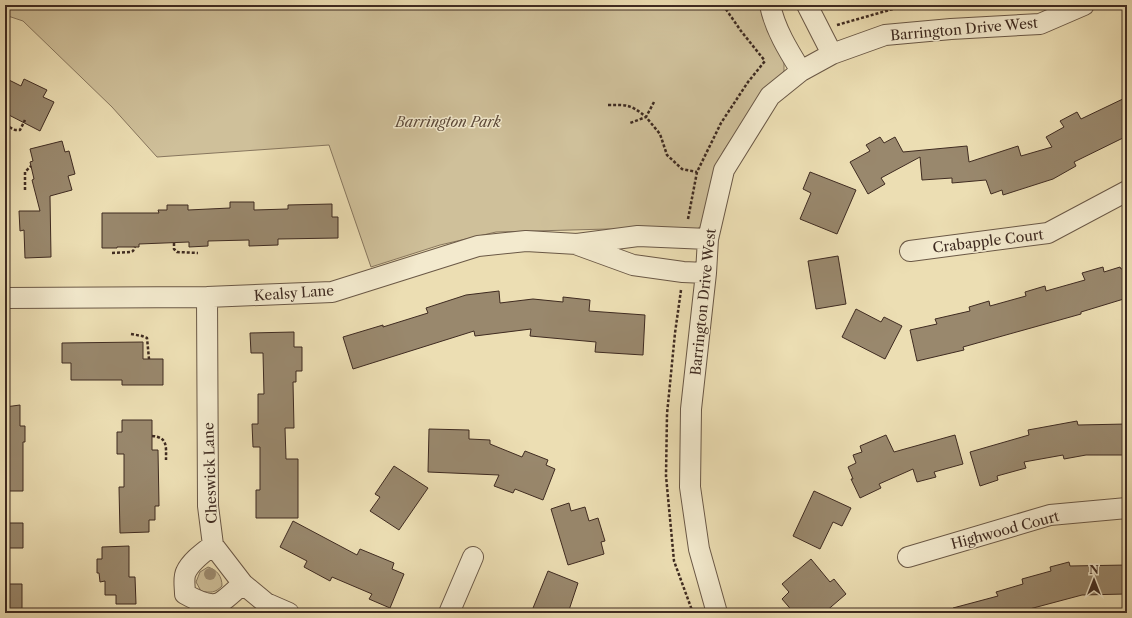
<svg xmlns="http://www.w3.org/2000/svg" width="1132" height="618" font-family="'Libre Caslon Text',serif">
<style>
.green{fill:#cfc09a;stroke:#87765e}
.building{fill:#99886d;stroke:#3f2b21}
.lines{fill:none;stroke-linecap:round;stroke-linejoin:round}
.street-casing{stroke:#6a5846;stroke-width:22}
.path{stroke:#3f2b21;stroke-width:2.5;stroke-dasharray:3 2;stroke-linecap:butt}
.street{stroke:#f3eace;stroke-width:20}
.tree{fill:#9d8c70}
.labels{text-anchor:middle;stroke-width:3;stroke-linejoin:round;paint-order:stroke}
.street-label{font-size:14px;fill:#3f2b21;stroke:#f3eace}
.park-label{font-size:14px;font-style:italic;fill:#5c4939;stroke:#f3eace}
</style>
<rect width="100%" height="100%" fill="#ecdeb3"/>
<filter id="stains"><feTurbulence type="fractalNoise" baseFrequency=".005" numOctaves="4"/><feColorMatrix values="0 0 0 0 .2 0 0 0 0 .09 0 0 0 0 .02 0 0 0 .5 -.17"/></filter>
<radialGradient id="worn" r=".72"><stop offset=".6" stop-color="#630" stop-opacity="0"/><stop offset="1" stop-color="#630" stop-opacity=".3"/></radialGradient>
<path class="green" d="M5 5H763L784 50V71L765 90 724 150 715 168 707 222 690 234 608 229 496 232 440 245 371 267 329 145 157 157 112 107 23 21 5 15Z
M208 567C217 570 222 576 222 586 215 593 211 593 201 591L196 582 200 572Z"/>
<path class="building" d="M5 78 21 86 24 79 47 90 43 97 54 102 40 131 5 113Z
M1127 97V136L1074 162 1076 166 1053 179 1003 195 1002 190 991 194 986 180 952 183V178L922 180 920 157 881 178 885 184 868 194 850 162 870 151 866 145 880 137 884 143 895 137 903 152 967 146 969 162 1018 146 1021 156 1052 147 1046 137 1064 127 1060 121 1077 112 1081 119Z
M62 141 65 152 69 151 75 174 68 176 72 190 50 196 51 257 25 258 24 230 20 231 19 211H40L32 180 34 179 30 162 33 161 30 149Z
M810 172 856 190 837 234 800 219 811 193 803 189Z
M230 202H254V210L288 209V205L332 204V217H338V238L278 239V245L249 246V240L208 241V246L189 247V242L139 244V247H117V248H102V213H159L158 210H167V205H188V210L230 208Z
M838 256 846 304 816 309 808 261Z
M1103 267 1104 272 1120 267 1121 269 1127 268V298L1081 312V314L963 347 964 350 917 361 910 330 937 324 935 319 970 311 969 307 989 301 990 306 1026 296 1025 292 1045 286 1046 291 1085 280 1082 273Z
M499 291 500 303 533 299 563 302V297L590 300 589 311 645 315 643 355 595 352 596 342 530 336 531 329 475 336 474 331 353 369 343 337 383 325V327L428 313 426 308 466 295Z
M856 309 881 322 884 317 902 326 885 359 842 337Z
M294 332V347H302V371H296V382H293L294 428H285L286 459H298V518H256V490H260V447H253L252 424H258V394H264L263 353H251L250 333Z
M143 342V359H163V385H122V380H71V363H62V343Z
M20 405V426H25V442H23V491H5V407Z
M122 420H152V450H158L159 506H155V520H149V532L120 533 119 487H124V454H117V432H122Z
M1077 421 1078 425 1127 424V455H1086L1064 459 1063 455 1024 462 1026 468 997 476 998 480 980 486 970 452 1029 435 1028 430Z
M429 429 469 430V439L490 440V444L522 457 525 451 548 460 546 465 555 469 543 500 515 489 513 493 494 486 499 475 428 472Z
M886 435 894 452 955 435 963 464 934 472 936 477 917 482 913 469 879 484 881 488 860 498 851 479H853L848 467 856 463 853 455 862 452 860 446Z
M394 466 428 488 399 530 370 511 380 497 375 494Z
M814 491 851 508 842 526 833 522 820 549 793 536Z
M569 503 571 511 585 507 589 521 598 518 605 541 601 542 604 554 568 565 551 509Z
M293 521 357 555 360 549 394 563 392 569 404 574 390 608 369 599 372 594 332 577 330 581 304 567 307 561 280 547Z
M5 523H23V548H5Z
M129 546V577H135L136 604H116V595H105V581L100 582 99 573H97V559H102V547Z
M811 559 830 582 834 579 846 594 824 613H794L782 599 789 592 782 584Z
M1069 562 1070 566 1127 565V590H1126V594L1082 595 1022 611V613H953V608L998 596 996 592 1023 584 1022 579 1051 571 1050 567Z
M548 571 578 583 568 613H531Z
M5 584H22V613H5Z"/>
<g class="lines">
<defs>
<path id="street" d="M770 5C775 29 788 50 801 71
M807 5 832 54
M578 245 633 265 683 272 706 273
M910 251 1048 233 1127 191
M207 297 208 506 213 545 243 584 266 603 289 613
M5 298 207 297 332 292 478 246 526 241 577 244 638 236 708 239
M213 545C204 552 191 561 186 572 183 578 185 587 185 594 194 599 211 608 221 602 229 597 236 589 243 584
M908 557 1050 515 1127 508
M449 613 473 557
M717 613 699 549 690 487 691 409 706 273 708 239 724 170 770 96 801 71 832 54 885 35 951 29 1040 24 1084 5"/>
</defs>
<use href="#street" class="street-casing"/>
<path class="path" d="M723 5 741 31 765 61
M837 25 907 5
M654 102 646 117 660 134 667 155 682 169 697 172
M608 105C628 105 630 104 646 117L630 123
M5 125 15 130H20L25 120
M25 190V172L31 166
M688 219 697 172 721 123 748 82 765 61
M174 243V249L177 252 198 253
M112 253 131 252 133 251 135 247
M681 290 675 333 667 414 666 476 674 561 693 613
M131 334 142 336 147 338 149 359
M152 436C168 437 166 447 166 460"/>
<use href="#street" class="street"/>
</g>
<circle class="tree" cx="210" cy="574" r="6"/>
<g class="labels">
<g class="street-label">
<text transform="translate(964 29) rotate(-5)" y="5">Barrington Drive West</text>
<text transform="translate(988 241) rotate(-7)" y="5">Crabapple Court</text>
<text transform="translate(294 293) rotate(-4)" y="5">Kealsy Lane</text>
<text transform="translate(703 302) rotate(-84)" y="5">Barrington Drive West</text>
<text transform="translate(210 473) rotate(-92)" y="5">Cheswick Lane</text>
<text transform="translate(1005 530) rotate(-15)" y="5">Highwood Court</text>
</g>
<g class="park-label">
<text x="448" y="127">Barrington Park</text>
</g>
</g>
<rect width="1132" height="618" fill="none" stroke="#ecdeb3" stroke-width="20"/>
<rect x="6" y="6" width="1120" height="606" fill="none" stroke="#3f2b21" stroke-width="2"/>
<rect x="10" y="10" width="1112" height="598" fill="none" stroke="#3f2b21"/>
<g transform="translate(1094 580)" stroke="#f3eace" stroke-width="3" paint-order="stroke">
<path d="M0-3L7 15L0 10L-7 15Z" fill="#3f2b21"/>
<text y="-6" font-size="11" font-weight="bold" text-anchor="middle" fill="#3f2b21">N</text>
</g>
<rect width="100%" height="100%" filter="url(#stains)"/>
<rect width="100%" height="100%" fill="url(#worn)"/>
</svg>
